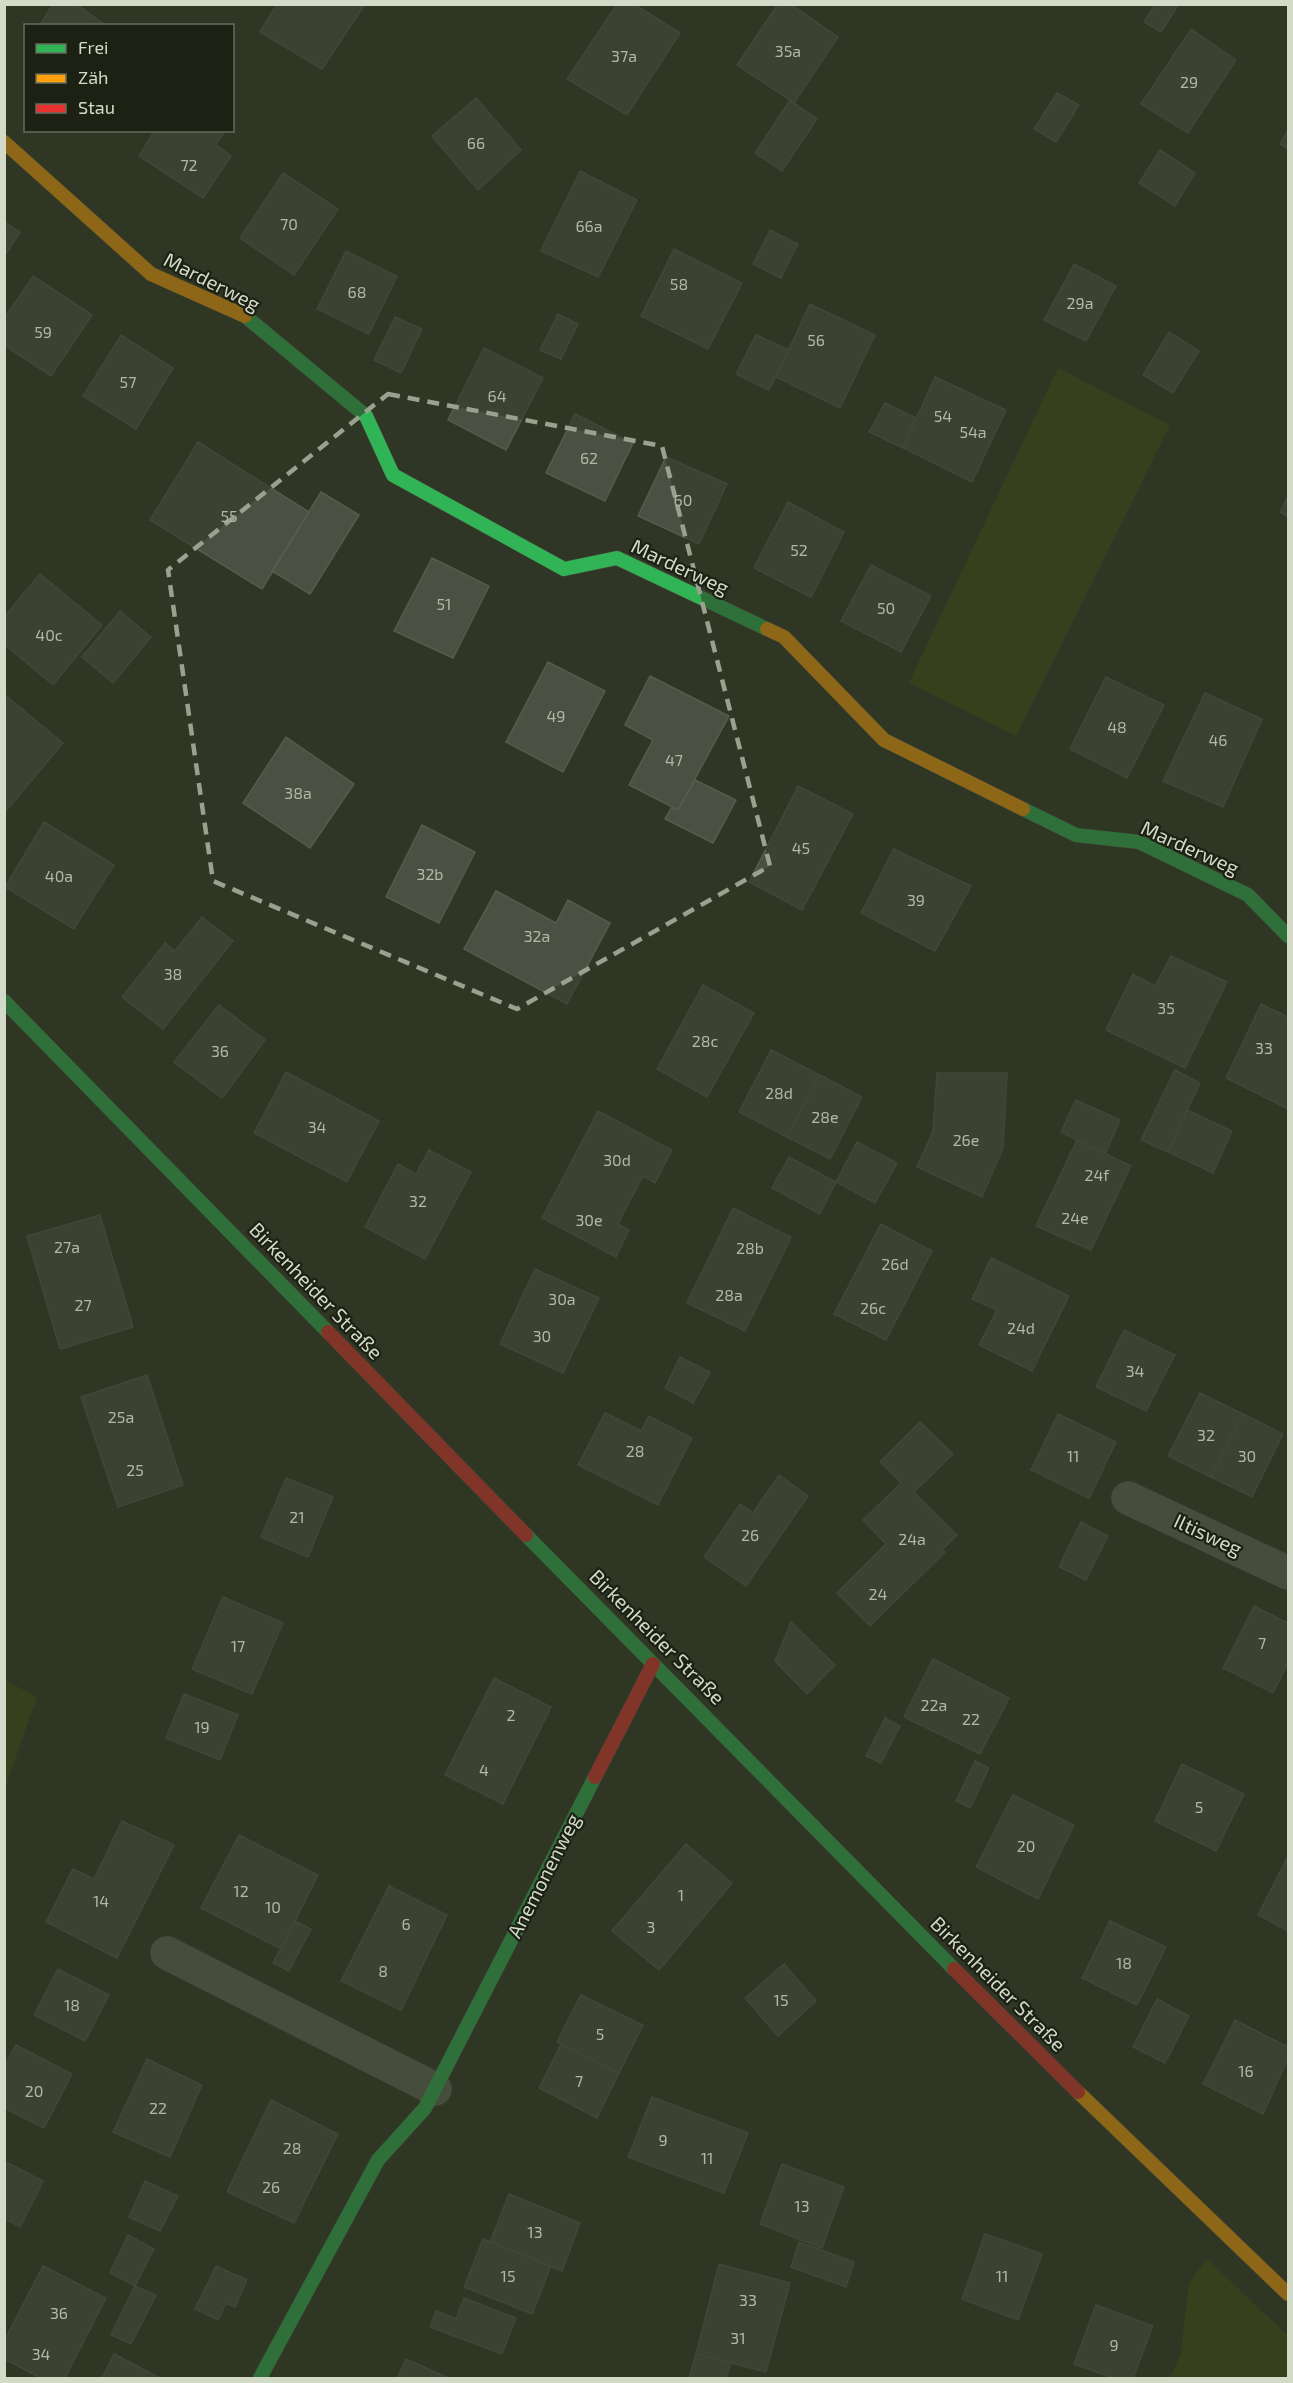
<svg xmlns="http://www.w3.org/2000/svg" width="1293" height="2383" font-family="'Exo 2',sans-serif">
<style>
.green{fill:#3e4d16}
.building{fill:#4c5043;stroke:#565b4d;stroke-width:1.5}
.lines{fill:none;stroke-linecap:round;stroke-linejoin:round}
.street-casing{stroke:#4c5243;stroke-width:34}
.fast-casing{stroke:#4c5243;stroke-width:15}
.slow-casing{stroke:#4c5243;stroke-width:15}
.jam-casing{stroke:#4c5243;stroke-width:15}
.street{stroke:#64695c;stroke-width:33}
.fast{stroke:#30b455;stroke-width:14}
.slow{stroke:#ff9f0a;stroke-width:14}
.jam{stroke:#e5322d;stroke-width:14}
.marked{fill:none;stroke:#9aa18f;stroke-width:4.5;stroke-dasharray:12 8;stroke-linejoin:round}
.labels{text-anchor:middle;stroke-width:4.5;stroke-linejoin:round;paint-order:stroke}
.number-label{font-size:16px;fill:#b1b8a7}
.street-label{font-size:20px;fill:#d3dac8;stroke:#1c2114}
</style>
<rect width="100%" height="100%" fill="#303625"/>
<path class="green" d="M1058 368 1170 425 1016 736 909 683Z
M5 1680 37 1697 5 1788Z
M1207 2259 1288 2336V2378H1170L1181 2353 1189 2283Z"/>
<path class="building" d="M53 4H76L106 26H39Z
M277 4H365L322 69 260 32Z
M617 4H634L680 33 627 115 567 79Z
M778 4H790L838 37 794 103 737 65Z
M1156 4H1179L1161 32 1144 22Z
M1191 29 1236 60 1188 133 1141 104Z
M1057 93 1079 105 1056 142 1034 129Z
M476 98 521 150 478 190 432 136Z
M790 100 817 119 782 171 755 153Z
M155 130H225L216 145 231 156 203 198 139 156Z
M1288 130V149L1280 144Z
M1160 150 1195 173 1175 206 1139 183Z
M580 171 637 200 598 277 541 251Z
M283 173 338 209 294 275 240 238Z
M4 222 20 232 4 257Z
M770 230 798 244 781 278 753 264Z
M674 249 742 283 708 349 641 316Z
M346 251 397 276 369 334 317 309Z
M1074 264 1116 286 1086 341 1044 320Z
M33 276 92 315 51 376 4 345V319Z
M810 304 875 335 840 408 776 377Z
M558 314 578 324 561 359 540 350Z
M395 317 422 329 401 373 374 360Z
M1169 332 1199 351 1173 393 1143 375Z
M121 335 173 368 136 429 83 396Z
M756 335 789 350 769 390 736 374Z
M484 348 543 378 506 450 448 420Z
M935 377 1006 410 972 482 903 448Z
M885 403 916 418 903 448 869 432Z
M575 414 633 443 605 501 546 473Z
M198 442 309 512 262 589 150 520Z
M666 457 727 484 699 544 638 516Z
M321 492 359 515 310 594 272 571Z
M1288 496V517L1280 512Z
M788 502 844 532 811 597 754 568Z
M432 558 489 586 453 658 394 631Z
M871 565 931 596 901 652 841 621Z
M40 574 102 625 53 685 4 644V617Z
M120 611 151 637 113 683 82 657Z
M548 662 605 691 563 772 506 742Z
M650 676 729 716 678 810 629 785 653 740 625 725Z
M1106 677 1164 705 1127 778 1070 749Z
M1205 693 1262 719 1223 807 1163 781Z
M4 694 63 743 6 811 4 809Z
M286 737 354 784 310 848 243 803Z
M695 780 736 800 713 843 665 819 672 807 678 810Z
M798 786 853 814 802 910 749 882Z
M44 822 114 865 74 929 5 887Z
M422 825 475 852 439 923 386 897Z
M894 849 971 886 935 951 861 913Z
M496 891 556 923 568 900 610 923 567 1004 464 949Z
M202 917 233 941 163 1029 122 997 165 943 175 951Z
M1171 956 1227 982 1185 1068 1106 1030 1133 974 1155 986Z
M703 985 754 1013 707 1097 657 1069Z
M1261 1004 1288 1017V1109L1226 1078Z
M219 1005 265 1040 222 1098 174 1062Z
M771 1050 820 1075 787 1137 739 1112Z
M1175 1070 1200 1083 1168 1152 1141 1140Z
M286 1072 379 1121 347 1182 254 1133Z
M937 1073H1007L1003 1148 982 1197 917 1167 933 1131Z
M820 1075 862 1097 830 1159 787 1137Z
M1076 1100 1120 1120 1105 1154 1061 1132Z
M1187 1110 1232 1131 1213 1173 1168 1152Z
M598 1111 672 1150 655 1183 643 1176 618 1224 629 1230 616 1257 542 1218Z
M1077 1140 1131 1166 1091 1250 1036 1226Z
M857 1142 897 1163 875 1203 836 1182Z
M429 1150 471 1172 425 1259 365 1227 398 1164 416 1174Z
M789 1157 836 1182 820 1214 772 1188Z
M733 1208 791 1237 745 1331 687 1303Z
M100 1215 133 1327 60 1349 27 1236Z
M881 1224 932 1251 886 1340 834 1314Z
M991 1258 1069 1296 1032 1371 979 1345 997 1310 972 1299Z
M535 1269 599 1298 563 1373 500 1344Z
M1124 1330 1175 1355 1146 1411 1096 1387Z
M680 1357 710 1372 693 1403 665 1388Z
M147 1375 183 1485 118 1507 81 1397Z
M1200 1393 1243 1414 1211 1477 1168 1456Z
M605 1413 641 1431 649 1416 692 1438 658 1505 578 1465Z
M1058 1414 1116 1442 1089 1498 1031 1470Z
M1243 1414 1283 1434 1252 1497 1211 1477Z
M920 1422 953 1454 914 1492 957 1535 942 1550 945 1552 870 1626 837 1593 886 1544 863 1520 901 1483 880 1462Z
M779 1475 808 1496 746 1586 704 1557 740 1504 753 1513Z
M286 1478 333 1497 308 1557 261 1537Z
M1081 1522 1108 1536 1086 1580 1059 1567Z
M223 1597 283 1623 252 1694 192 1669Z
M1254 1606 1288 1623V1663L1273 1693 1223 1668Z
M791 1622 835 1665 807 1694 775 1661Z
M933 1659 1009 1698 980 1754 904 1717Z
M494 1678 551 1707 503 1804 445 1775Z
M184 1694 238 1715 220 1760 166 1738Z
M885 1718 900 1726 881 1763 866 1756Z
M975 1761 989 1768 970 1808 956 1801Z
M1182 1764 1244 1794 1216 1851 1155 1821Z
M1013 1795 1074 1825 1038 1899 976 1867Z
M122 1821 174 1845 117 1958 46 1922 73 1869 94 1879Z
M239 1835 318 1875 281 1949 201 1908Z
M686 1844 732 1883 659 1970 612 1931Z
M1288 1856V1931L1258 1915Z
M389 1886 447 1915 401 2010 341 1981Z
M295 1921 311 1929 289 1971 273 1963Z
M1110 1921 1166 1947 1137 2005 1082 1978Z
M784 1964 816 2001 778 2036 745 1998Z
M58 1969 109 1995 85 2041 34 2015Z
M581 1995 643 2025 619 2073 557 2042Z
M1157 1999 1189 2016 1165 2063 1133 2047Z
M1235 2020 1288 2047V2058L1263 2114 1203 2084Z
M561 2044 619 2073 597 2118 539 2088Z
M16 2045 72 2074 44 2128 4 2108V2067Z
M147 2059 202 2085 170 2157 113 2132Z
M652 2097 748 2133 724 2193 628 2157Z
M271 2100 338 2134 294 2223 227 2192Z
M4 2161 43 2181 20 2227 4 2218Z
M782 2164 844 2187 822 2248 760 2224Z
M145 2181 178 2196 160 2231 129 2217Z
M509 2194 580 2223 562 2271 490 2242Z
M985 2234 1042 2254 1018 2320 962 2299Z
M128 2235 154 2249 135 2286 110 2273Z
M483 2239 551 2266 532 2314 464 2287Z
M799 2242 854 2262 846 2287 791 2267Z
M719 2264 790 2283 766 2372 696 2354Z
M43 2266 106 2298 65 2378H35L37 2376 4 2359V2341Z
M216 2266 247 2280 235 2307 226 2303 218 2320 195 2309Z
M135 2286 156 2295 131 2344 111 2335Z
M464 2298 516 2318 502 2354 430 2327 436 2311 456 2319Z
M1096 2305 1153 2326 1133 2378H1113L1074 2364Z
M114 2354 160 2378H102Z
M696 2354 731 2363 726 2378H689Z
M406 2359 448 2378H397Z"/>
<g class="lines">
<defs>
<path id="street" d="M1128 1498 1288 1573
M167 1953 435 2089"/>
<path id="fast" d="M245 316 366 416 393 475 564 569 617 558 767 629
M1023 809 1076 835 1139 842 1248 895 1288 936
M4 1001 328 1332
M526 1535 954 1969
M260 2378 378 2160 425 2108 595 1777"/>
<path id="slow" d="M4 142 151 274 245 316
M767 629 784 637 884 740 1023 809
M1078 2092 1288 2294"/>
<path id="jam" d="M328 1332 526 1535
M595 1777 653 1664
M954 1969 1078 2092"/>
</defs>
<use href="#street" class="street-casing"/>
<use href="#fast" class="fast-casing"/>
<use href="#slow" class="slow-casing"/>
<use href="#jam" class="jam-casing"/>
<use href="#street" class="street"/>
<use href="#fast" class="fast"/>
<use href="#slow" class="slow"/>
<use href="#jam" class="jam"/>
</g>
<path d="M0 0H1293V2383H0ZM388 394 662 446 770 866 517 1009 213 881 168 570Z" fill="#303625" fill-opacity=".55" fill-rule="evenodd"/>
<path class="marked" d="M388 394 662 446 770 866 517 1009 213 881 168 570Z"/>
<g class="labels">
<g class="number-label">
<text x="788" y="57">35a</text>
<text x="624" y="62">37a</text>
<text x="1189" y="88">29</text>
<text x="476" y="149">66</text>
<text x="189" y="171">72</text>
<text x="289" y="230">70</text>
<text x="589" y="232">66a</text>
<text x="679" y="290">58</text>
<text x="357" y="298">68</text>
<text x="1080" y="309">29a</text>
<text x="43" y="338">59</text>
<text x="816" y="346">56</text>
<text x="128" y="388">57</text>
<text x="497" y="402">64</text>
<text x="943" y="422">54</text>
<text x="973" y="438">54a</text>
<text x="589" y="464">62</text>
<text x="683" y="506">60</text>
<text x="229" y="522">55</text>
<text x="799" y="556">52</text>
<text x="444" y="610">51</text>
<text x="886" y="614">50</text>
<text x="49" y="641">40c</text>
<text x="556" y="722">49</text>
<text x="1117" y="733">48</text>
<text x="1218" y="746">46</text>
<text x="674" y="766">47</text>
<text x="298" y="799">38a</text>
<text x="801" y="854">45</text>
<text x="430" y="880">32b</text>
<text x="59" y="882">40a</text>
<text x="916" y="906">39</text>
<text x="537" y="942">32a</text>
<text x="173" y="980">38</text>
<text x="1166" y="1014">35</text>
<text x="705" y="1047">28c</text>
<text x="1264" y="1054">33</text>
<text x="220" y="1057">36</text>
<text x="779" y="1099">28d</text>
<text x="825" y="1123">28e</text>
<text x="317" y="1133">34</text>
<text x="966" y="1146">26e</text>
<text x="617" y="1166">30d</text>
<text x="1097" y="1181">24f</text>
<text x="418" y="1207">32</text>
<text x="1075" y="1224">24e</text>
<text x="589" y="1226">30e</text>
<text x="67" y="1253">27a</text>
<text x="750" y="1254">28b</text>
<text x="895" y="1270">26d</text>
<text x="729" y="1301">28a</text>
<text x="562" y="1305">30a</text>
<text x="83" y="1311">27</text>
<text x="873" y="1314">26c</text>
<text x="1021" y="1334">24d</text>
<text x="542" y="1342">30</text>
<text x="1135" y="1377">34</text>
<text x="121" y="1423">25a</text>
<text x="1206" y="1441">32</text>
<text x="635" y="1457">28</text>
<text x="1073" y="1462">11</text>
<text x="1247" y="1462">30</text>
<text x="135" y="1476">25</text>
<text x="297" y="1523">21</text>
<text x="750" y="1541">26</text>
<text x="912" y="1545">24a</text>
<text x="878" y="1600">24</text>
<text x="1262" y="1649">7</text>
<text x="238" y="1652">17</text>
<text x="934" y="1711">22a</text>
<text x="511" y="1721">2</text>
<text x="971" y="1725">22</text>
<text x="202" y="1733">19</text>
<text x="484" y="1776">4</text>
<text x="1199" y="1813">5</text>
<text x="1026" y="1852">20</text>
<text x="241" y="1897">12</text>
<text x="681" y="1901">1</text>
<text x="101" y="1907">14</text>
<text x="273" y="1913">10</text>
<text x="406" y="1930">6</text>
<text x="651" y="1933">3</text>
<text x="1124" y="1969">18</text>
<text x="383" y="1977">8</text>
<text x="781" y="2006">15</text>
<text x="72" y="2011">18</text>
<text x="600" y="2040">5</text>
<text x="1246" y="2077">16</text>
<text x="579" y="2087">7</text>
<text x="34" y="2097">20</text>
<text x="158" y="2114">22</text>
<text x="663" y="2146">9</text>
<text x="292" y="2154">28</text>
<text x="707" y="2164">11</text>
<text x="271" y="2193">26</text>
<text x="802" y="2212">13</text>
<text x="535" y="2238">13</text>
<text x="508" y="2282">15</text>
<text x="1002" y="2282">11</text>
<text x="748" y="2306">33</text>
<text x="59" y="2319">36</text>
<text x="738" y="2344">31</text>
<text x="1114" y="2351">9</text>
<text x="41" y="2360">34</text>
</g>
<g class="street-label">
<text transform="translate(212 282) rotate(27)" y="7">Marderweg</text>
<text transform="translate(680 567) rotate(25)" y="7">Marderweg</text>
<text transform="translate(1190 848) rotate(24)" y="7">Marderweg</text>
<text transform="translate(316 1291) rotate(46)" y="7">Birkenheider Straße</text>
<text transform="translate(1208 1535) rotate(25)" y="7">Iltisweg</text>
<text transform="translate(657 1637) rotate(45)" y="7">Birkenheider Straße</text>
<text transform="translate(544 1876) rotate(-63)" y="7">Anemonenweg</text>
<text transform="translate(998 1984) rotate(45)" y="7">Birkenheider Straße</text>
</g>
</g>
<rect width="1293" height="2383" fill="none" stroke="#d3dac8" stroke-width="12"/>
<rect x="24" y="24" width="210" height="108" fill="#1c2114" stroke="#656b5c" stroke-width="1.5"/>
<rect x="36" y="44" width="30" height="9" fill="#30b455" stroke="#656b5c" stroke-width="1.5"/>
<text x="78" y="54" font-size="18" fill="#d3dac8">Frei</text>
<rect x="36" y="74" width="30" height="9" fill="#ff9f0a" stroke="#656b5c" stroke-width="1.5"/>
<text x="78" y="84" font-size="18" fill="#d3dac8">Zäh</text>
<rect x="36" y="104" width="30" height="9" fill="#e5322d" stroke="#656b5c" stroke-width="1.5"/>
<text x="78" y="114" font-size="18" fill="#d3dac8">Stau</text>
</svg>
